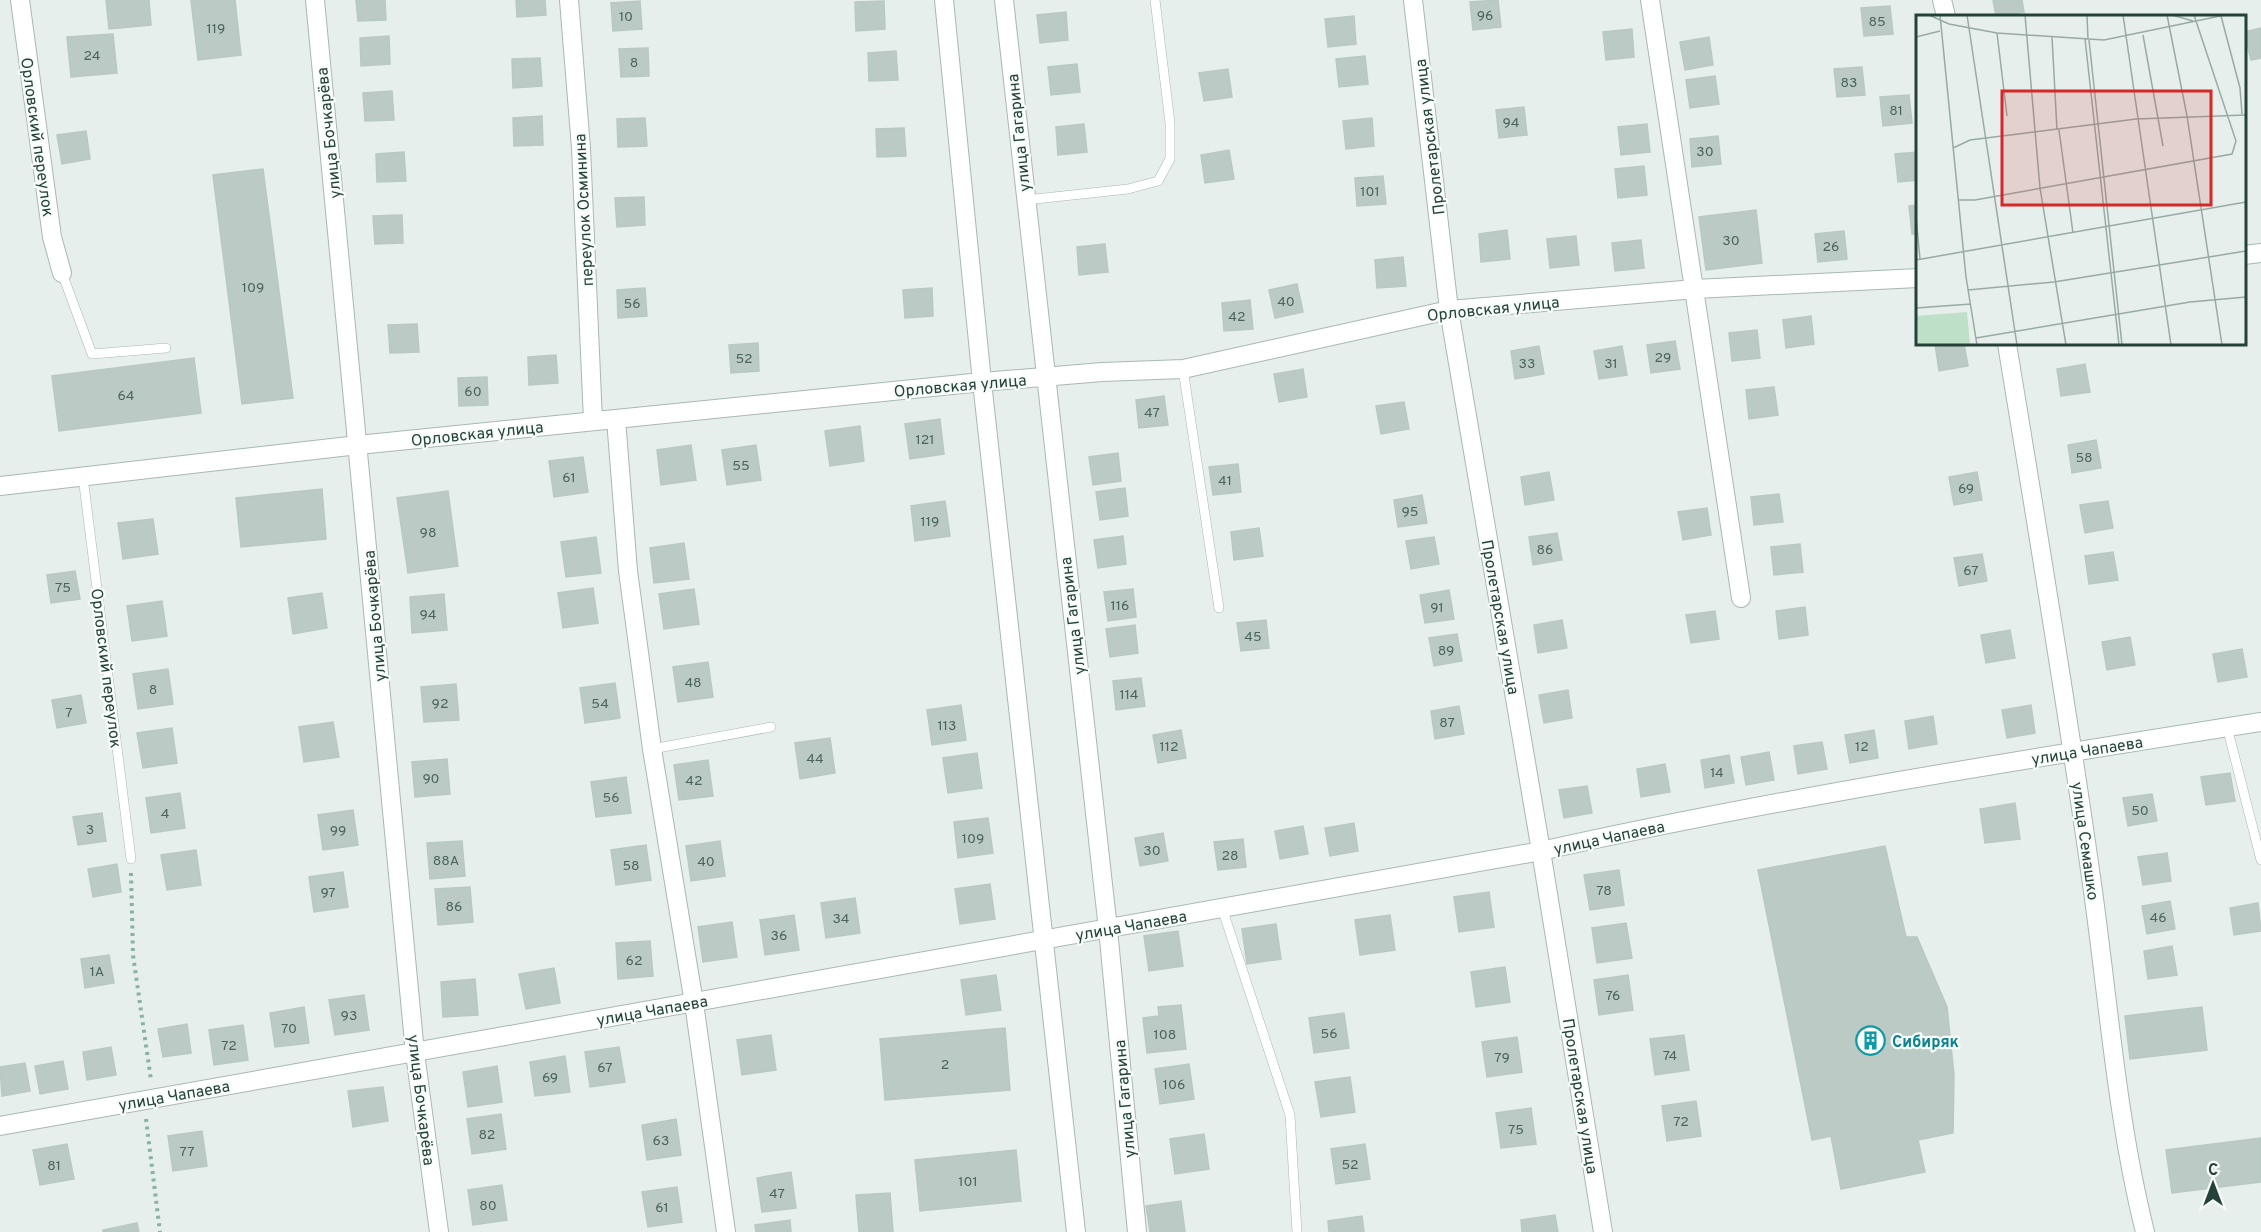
<svg xmlns="http://www.w3.org/2000/svg" width="2261" height="1232" font-family="Overpass,sans-serif">
<style>
.building{fill:#bbcac4;stroke:#b8c9c2;stroke-width:1.5}
.lines{fill:none;stroke-linecap:round;stroke-linejoin:round}
.lane-casing{stroke:#a8b8b2;stroke-width:10}
.street-casing{stroke:#a8b8b2;stroke-width:20}
.path{stroke:#86b3a5;stroke-width:4;stroke-dasharray:3 4.5;stroke-linecap:butt}
.lane{stroke:#fff;stroke-width:9}
.street{stroke:#fff;stroke-width:18}
.labels{text-anchor:middle;stroke-width:4.5;stroke-linejoin:round;paint-order:stroke}
.number-label{font-size:14px;fill:#4a645c}
.street-label{font-size:16px;fill:#24423a;stroke:#f7fbf9}
.culture-label{font-size:16px;font-weight:bold;fill:#0d838f;stroke:#f7fbf9;text-anchor:start}
.inset-road{fill:none;stroke:#98aaa4;stroke-width:1.5}
.view{fill:#d62828;fill-opacity:0.15;stroke:#d62828;stroke-width:3}
.inset-edge{fill:none;stroke:#24423a;stroke-width:3}
</style>
<rect width="100%" height="100%" fill="#e6efeb"/>
<path class="building" d="M106 0H149L151 25 109 29Z
M191 0H235L241 55 198 60Z
M356 0H385L386 20 358 21Z
M516 0H545L546 15 517 17Z
M1498 0 1501 27 1473 30 1470 2Z
M1993 0H2022L2024 12 1996 16Z
M640 1 642 29 613 31 611 3Z
M884 1 885 29 856 31 855 2Z
M1890 6 1893 34 1864 36 1861 8Z
M1066 12 1068 40 1040 43 1037 15Z
M1354 16 1356 44 1328 47 1325 19Z
M2261 28V58L2251 60 2244 32Z
M1632 29 1634 57 1606 60 1603 32Z
M113 34 117 73 71 77 67 37Z
M389 36 390 64 361 66 360 38Z
M1709 37 1713 65 1685 70 1680 42Z
M648 48 649 76 621 77 619 49Z
M896 51 898 80 869 81 868 53Z
M1365 56 1368 84 1339 87 1336 59Z
M540 58 542 86 513 88 512 59Z
M1077 64 1080 92 1051 95 1048 67Z
M1862 67 1865 95 1837 97 1834 69Z
M1228 69 1232 97 1204 101 1199 73Z
M1715 76 1719 104 1690 108 1686 80Z
M392 91 394 120 365 121 363 93Z
M1909 95 1912 123 1883 126 1880 97Z
M1524 107 1527 135 1499 138 1496 110Z
M542 116 543 145 514 146 513 118Z
M645 118 647 146 618 147 617 119Z
M1372 118 1374 146 1346 149 1343 121Z
M1084 124 1087 152 1058 155 1056 127Z
M1647 124 1650 152 1621 155 1618 127Z
M904 128 906 156 877 157 876 129Z
M86 131 90 159 62 164 57 135Z
M1718 136 1721 164 1692 167 1690 139Z
M1229 150 1234 179 1205 183 1201 155Z
M404 152 406 181 377 182 376 154Z
M1918 152V180L1898 182 1895 154Z
M1644 166 1647 195 1618 198 1615 169Z
M263 169 293 398 242 404 213 175Z
M1383 176 1386 204 1357 206 1355 178Z
M644 197 645 225 617 227 615 198Z
M1918 205V234H1912L1909 206Z
M1756 210 1762 263 1706 270 1699 217Z
M402 215 403 243 375 244 373 216Z
M1507 230 1510 259 1481 262 1479 234Z
M1844 231 1847 259 1818 262 1815 234Z
M1576 236 1579 265 1550 268 1547 239Z
M1641 240 1644 268 1615 271 1612 243Z
M1105 244 1108 272 1079 275 1077 247Z
M1403 257 1406 286 1377 288 1375 260Z
M1297 284 1303 312 1275 318 1269 290Z
M645 288 647 316 618 318 617 290Z
M932 288 933 316 905 318 903 290Z
M1250 300 1253 329 1224 331 1222 303Z
M1811 316 1814 344 1786 348 1783 320Z
M417 324 419 352 390 353 388 325Z
M1757 330 1760 358 1732 361 1729 333Z
M1675 341 1680 369 1651 373 1647 345Z
M758 343 759 371 731 373 729 345Z
M1935 344H1964L1968 366 1939 371Z
M1539 346 1544 374 1515 379 1511 351Z
M1622 346 1627 375 1599 379 1594 351Z
M556 355 558 383 529 385 528 357Z
M194 358 201 413 59 431 52 376Z
M2085 364 2090 392 2061 396 2057 369Z
M1303 369 1307 397 1279 402 1274 374Z
M487 377 488 405 459 406 458 378Z
M1774 387 1778 415 1749 419 1746 390Z
M1164 396 1168 425 1139 428 1136 400Z
M1404 402 1409 429 1381 434 1376 406Z
M940 419 944 454 910 459 905 424Z
M860 426 864 461 830 466 825 431Z
M2096 440 2101 468 2072 473 2068 445Z
M691 445 696 480 661 485 657 450Z
M756 445 761 480 727 485 722 450Z
M1118 453 1121 481 1093 485 1089 457Z
M583 457 588 492 554 497 549 461Z
M1238 464 1241 492 1213 495 1209 467Z
M1549 472 1554 500 1525 505 1521 477Z
M1977 472 1982 500 1954 505 1949 477Z
M1125 488 1128 516 1100 520 1096 492Z
M322 489 326 539 241 547 236 498Z
M448 491 458 566 408 573 397 498Z
M1779 494 1783 522 1754 525 1751 497Z
M1422 495 1427 523 1398 527 1394 500Z
M945 501 950 536 915 541 911 506Z
M2108 501 2113 528 2085 533 2080 505Z
M1707 508 1711 535 1683 540 1678 512Z
M153 519 158 554 123 559 118 523Z
M1259 528 1263 556 1234 560 1231 532Z
M1557 533 1562 560 1533 565 1529 537Z
M1123 536 1126 564 1098 568 1094 540Z
M596 537 601 573 566 577 561 542Z
M1434 537 1439 564 1411 569 1406 541Z
M684 543 689 579 654 583 650 548Z
M1800 544 1803 572 1774 575 1771 547Z
M2113 552 2118 580 2089 584 2085 556Z
M1982 554 1987 581 1959 586 1954 558Z
M75 571 80 599 51 603 47 575Z
M593 588 598 623 563 628 558 593Z
M694 589 699 624 664 629 659 594Z
M1133 589 1136 617 1108 621 1104 592Z
M1449 590 1454 619 1425 623 1420 595Z
M322 593 327 628 293 634 288 598Z
M444 594 447 630 412 633 410 597Z
M162 601 167 636 132 641 127 606Z
M1805 607 1808 635 1779 639 1776 611Z
M1715 611 1719 639 1691 643 1686 615Z
M1266 620 1269 648 1241 651 1237 623Z
M1562 620 1567 648 1538 653 1534 625Z
M1135 625 1138 653 1110 657 1106 629Z
M2010 630 2015 658 1986 663 1981 635Z
M1457 634 1462 661 1434 666 1429 638Z
M2130 637 2135 665 2107 670 2102 642Z
M2242 649 2247 677 2218 682 2213 654Z
M708 662 713 697 678 702 673 667Z
M168 669 173 704 138 709 133 674Z
M1141 678 1145 706 1116 710 1113 681Z
M615 683 620 718 585 723 580 688Z
M456 684 459 720 424 722 421 687Z
M1568 690 1572 718 1544 723 1539 695Z
M81 695 86 723 57 728 52 700Z
M961 705 966 740 932 745 927 710Z
M2031 705 2035 733 2007 738 2002 710Z
M1459 706 1464 734 1435 739 1431 711Z
M1933 716 1937 744 1909 749 1905 721Z
M333 722 339 757 304 762 299 727Z
M172 728 177 763 143 768 137 733Z
M1181 730 1186 758 1158 763 1153 735Z
M1874 730 1878 758 1850 763 1845 735Z
M830 738 835 773 800 779 795 743Z
M1822 742 1827 769 1798 774 1794 746Z
M1769 752 1774 780 1746 785 1741 757Z
M977 753 982 788 948 793 943 758Z
M1729 755 1734 783 1705 788 1701 760Z
M447 759 450 794 415 797 412 762Z
M708 760 713 796 679 800 674 765Z
M1665 764 1670 792 1641 797 1637 769Z
M2230 773 2235 801 2206 805 2201 777Z
M626 777 631 813 596 817 591 782Z
M1587 786 1592 813 1564 818 1559 790Z
M180 793 185 828 151 833 146 798Z
M2152 794 2157 821 2128 826 2123 798Z
M2015 803 2020 839 1985 843 1980 809Z
M353 810 358 845 323 850 318 815Z
M102 813 106 841 78 845 73 817Z
M988 818 993 853 958 858 954 822Z
M1354 823 1358 851 1330 856 1325 828Z
M1303 826 1308 854 1280 859 1275 831Z
M1163 833 1168 861 1140 866 1135 838Z
M1243 839 1246 867 1218 870 1214 842Z
M462 841 465 876 430 879 427 843Z
M720 841 725 876 691 881 686 846Z
M646 845 651 880 616 885 611 850Z
M1885 846 1906 937H1917L1947 1007 1954 1075 1953 1133 1918 1140 1925 1172 1841 1189 1831 1136 1812 1140 1758 870Z
M196 850 201 885 167 890 161 855Z
M2167 853 2171 881 2143 885 2138 857Z
M117 864 121 892 93 897 88 869Z
M1619 870 1624 905 1590 910 1584 875Z
M343 872 348 907 314 912 309 877Z
M990 884 995 919 960 924 955 889Z
M470 887 473 922 438 925 435 889Z
M1489 892 1494 927 1459 932 1454 897Z
M855 898 860 933 826 938 821 903Z
M2170 901 2175 929 2147 934 2142 906Z
M2258 903 2261 931 2234 935 2230 908Z
M794 915 799 950 765 955 760 920Z
M1390 915 1395 950 1360 955 1355 920Z
M732 922 737 957 703 962 698 927Z
M1626 923 1632 958 1597 963 1592 928Z
M1276 924 1281 959 1247 964 1242 929Z
M1178 931 1183 966 1149 971 1144 936Z
M650 941 653 976 618 979 616 943Z
M2172 946 2177 975 2148 979 2144 951Z
M109 955 114 983 85 988 81 959Z
M1505 967 1510 1002 1476 1007 1471 972Z
M554 968 560 1003 526 1009 519 974Z
M996 975 1001 1010 966 1015 961 980Z
M1628 975 1633 1010 1599 1015 1594 980Z
M475 979 478 1015 443 1017 441 982Z
M364 995 369 1030 335 1035 329 1000Z
M1181 1005 1186 1049 1147 1053 1143 1018 1159 1016 1158 1007Z
M304 1007 309 1043 275 1047 270 1013Z
M2202 1007 2207 1050 2130 1059 2125 1016Z
M1344 1013 1349 1048 1314 1053 1309 1018Z
M187 1024 191 1053 163 1057 158 1029Z
M243 1025 248 1060 214 1065 209 1030Z
M1005 1028 1010 1090 885 1100 880 1039Z
M771 1035 776 1070 742 1075 737 1040Z
M1684 1035 1689 1070 1655 1075 1650 1039Z
M1517 1037 1522 1072 1487 1077 1482 1042Z
M111 1047 116 1075 87 1080 83 1052Z
M619 1047 625 1082 590 1087 585 1052Z
M565 1056 570 1092 535 1096 530 1062Z
M63 1061 68 1089 40 1094 35 1066Z
M25 1063 30 1091 2 1096 0 1067Z
M1189 1064 1194 1099 1160 1104 1155 1069Z
M497 1066 502 1102 468 1107 463 1072Z
M1350 1077 1355 1112 1321 1117 1315 1082Z
M383 1087 388 1121 353 1127 348 1091Z
M1696 1101 1701 1136 1667 1141 1662 1106Z
M1531 1108 1536 1144 1501 1148 1496 1113Z
M501 1114 506 1149 472 1154 467 1119Z
M676 1119 681 1155 647 1160 642 1125Z
M202 1131 207 1166 173 1171 168 1136Z
M1204 1134 1209 1169 1175 1174 1170 1139Z
M2261 1138V1182L2172 1193 2166 1150Z
M67 1144 74 1179 40 1185 33 1150Z
M1365 1144 1370 1179 1336 1184 1331 1149Z
M1016 1150 1021 1201 920 1211 915 1160Z
M791 1172 796 1208 762 1212 757 1178Z
M502 1185 507 1220 473 1225 468 1190Z
M677 1187 682 1222 648 1227 642 1192Z
M890 1193 893 1232H859L856 1195Z
M1181 1201 1185 1232H1150L1146 1206Z
M1555 1215 1558 1232H1522L1521 1220Z
M1362 1216 1364 1232H1329L1328 1221Z
M790 1220 791 1232H756L755 1225Z
M137 1223 139 1232H103V1230Z"/>
<g class="lines">
<defs>
<path id="lane" d="M1026 200 1128 189 1158 181 1170 159V123L1155 0
M62 273 92 354 166 348
M1183 369 1219 608
M83 477 131 859
M2227 727 2261 860
M652 749 771 727
M1222 908 1290 1115 1297 1232"/>
<path id="street" d="M20 0 52 237 62 273
M315 0 415 1053 439 1232
M569 0 581 148 593 421
M944 0 982 382 1076 1232
M1004 0 1108 929 1137 1232
M1413 0 1449 310 1541 851 1603 1232
M1650 0 1741 598
M1942 0 1946 16
M2244 255 2261 253
M2007 344C2036 521 2066 699 2091 877 2108 995 2116 1116 2145 1232
M616 419 628 571 652 749 694 1003 726 1232
M0 486 358 445 982 382 1102 372 1183 369 1449 310 1695 289 1918 278
M0 1126 1541 851C1779 798 2020 760 2261 722"/>
</defs>
<use href="#lane" class="lane-casing"/>
<use href="#street" class="street-casing"/>
<path class="path" d="M131 873 133 955 151 1080
M146 1119 160 1232"/>
<use href="#lane" class="lane"/>
<use href="#street" class="street"/>
</g>
<defs>
<symbol id="building-ring" viewBox="-11 -11 22 22"><circle r="9.5" fill="#f7fbf9" stroke="#0f9aa8" stroke-width="1.5"/><path d="M-4-6H4V6H1V3H-1V6H-4ZM-2.5-4.3h1.7v1.8h-1.7ZM.8-4.3h1.7v1.8H.8ZM-2.5-1h1.7V.8h-1.7ZM.8-1h1.7V.8H.8Z" fill="#0f9aa8"/></symbol>
</defs>
<g fill-rule="evenodd">
<use href="#building-ring" x="1854" y="1024" width="33" height="33"/>
</g>
<g class="labels">
<g class="number-label">
<text x="1485" y="20">96</text>
<text x="626" y="21">10</text>
<text x="1877" y="26">85</text>
<text x="216" y="33">119</text>
<text x="92" y="60">24</text>
<text x="634" y="67">8</text>
<text x="1849" y="87">83</text>
<text x="1896" y="115">81</text>
<text x="1511" y="127">94</text>
<text x="1705" y="156">30</text>
<text x="1370" y="196">101</text>
<text x="1731" y="245">30</text>
<text x="1831" y="251">26</text>
<text x="253" y="292">109</text>
<text x="1286" y="306">40</text>
<text x="632" y="308">56</text>
<text x="1237" y="321">42</text>
<text x="1663" y="362">29</text>
<text x="744" y="363">52</text>
<text x="1527" y="368">33</text>
<text x="1611" y="368">31</text>
<text x="473" y="396">60</text>
<text x="126" y="400">64</text>
<text x="1152" y="417">47</text>
<text x="925" y="444">121</text>
<text x="2084" y="462">58</text>
<text x="741" y="470">55</text>
<text x="569" y="482">61</text>
<text x="1225" y="485">41</text>
<text x="1966" y="493">69</text>
<text x="1410" y="516">95</text>
<text x="930" y="526">119</text>
<text x="428" y="537">98</text>
<text x="1545" y="554">86</text>
<text x="1971" y="575">67</text>
<text x="63" y="592">75</text>
<text x="1120" y="610">116</text>
<text x="1437" y="612">91</text>
<text x="428" y="619">94</text>
<text x="1253" y="641">45</text>
<text x="1446" y="655">89</text>
<text x="693" y="687">48</text>
<text x="153" y="694">8</text>
<text x="1129" y="699">114</text>
<text x="440" y="708">92</text>
<text x="600" y="708">54</text>
<text x="69" y="717">7</text>
<text x="1447" y="727">87</text>
<text x="947" y="730">113</text>
<text x="1169" y="751">112</text>
<text x="1862" y="751">12</text>
<text x="815" y="763">44</text>
<text x="1717" y="777">14</text>
<text x="431" y="783">90</text>
<text x="694" y="785">42</text>
<text x="611" y="802">56</text>
<text x="2140" y="815">50</text>
<text x="165" y="818">4</text>
<text x="90" y="834">3</text>
<text x="338" y="835">99</text>
<text x="973" y="843">109</text>
<text x="1152" y="855">30</text>
<text x="1230" y="860">28</text>
<text x="446" y="865">88А</text>
<text x="706" y="866">40</text>
<text x="631" y="870">58</text>
<text x="1604" y="895">78</text>
<text x="328" y="897">97</text>
<text x="454" y="911">86</text>
<text x="2158" y="922">46</text>
<text x="841" y="923">34</text>
<text x="779" y="940">36</text>
<text x="634" y="965">62</text>
<text x="97" y="976">1А</text>
<text x="1613" y="1000">76</text>
<text x="349" y="1020">93</text>
<text x="289" y="1033">70</text>
<text x="1329" y="1038">56</text>
<text x="1165" y="1039">108</text>
<text x="229" y="1050">72</text>
<text x="1670" y="1060">74</text>
<text x="1502" y="1062">79</text>
<text x="945" y="1069">2</text>
<text x="605" y="1072">67</text>
<text x="550" y="1082">69</text>
<text x="1174" y="1089">106</text>
<text x="1681" y="1126">72</text>
<text x="1516" y="1134">75</text>
<text x="487" y="1139">82</text>
<text x="661" y="1145">63</text>
<text x="187" y="1156">77</text>
<text x="1350" y="1169">52</text>
<text x="54" y="1170">81</text>
<text x="968" y="1186">101</text>
<text x="777" y="1198">47</text>
<text x="488" y="1210">80</text>
<text x="662" y="1212">61</text>
</g>
<g class="street-label">
<text transform="translate(328 133) rotate(-96)" y="6">улица Бочкарёва</text>
<text transform="translate(1018 133) rotate(-96)" y="6">улица Гагарина</text>
<text transform="translate(38 137) rotate(82)" y="6">Орловский переулок</text>
<text transform="translate(1429 137) rotate(-97)" y="6">Пролетарская улица</text>
<text transform="translate(583 210) rotate(-93)" y="6">переулок Осминина</text>
<text transform="translate(1493 308) rotate(-6)" y="6">Орловская улица</text>
<text transform="translate(960 385) rotate(-5)" y="6">Орловская улица</text>
<text transform="translate(477 433) rotate(-6)" y="6">Орловская улица</text>
<text transform="translate(374 616) rotate(-95)" y="6">улица Бочкарёва</text>
<text transform="translate(1072 616) rotate(-97)" y="6">улица Гагарина</text>
<text transform="translate(1501 617) rotate(80)" y="6">Пролетарская улица</text>
<text transform="translate(107 668) rotate(83)" y="6">Орловский переулок</text>
<text transform="translate(2087 750) rotate(-9)" y="6">улица Чапаева</text>
<text transform="translate(1609 837) rotate(-12)" y="6">улица Чапаева</text>
<text transform="translate(2086 841) rotate(82)" y="6">улица Семашко</text>
<text transform="translate(1131 925) rotate(-10)" y="6">улица Чапаева</text>
<text transform="translate(652 1010) rotate(-10)" y="6">улица Чапаева</text>
<text transform="translate(174 1095) rotate(-10)" y="6">улица Чапаева</text>
<text transform="translate(1581 1096) rotate(81)" y="6">Пролетарская улица</text>
<text transform="translate(1124 1099) rotate(-95)" y="6">улица Гагарина</text>
<text transform="translate(422 1100) rotate(83)" y="6">улица Бочкарёва</text>
</g>
<g class="culture-label">
<text x="1892" y="1047">Сибиряк</text>
</g>
</g>
<g transform="translate(1916 15)">
<rect width="330" height="330" fill="#e6efeb"/>
<path d="M51 297 54 330H0V301Z" fill="#bfe0c8"/>
<path class="inset-road" d="M13 0 33 9 81 18 188 25 309 0M24 0 50 262 61 330M51 0 101 330M109 0 124 173 150 330M171 0 172 24M207 0 255 330M251 0 271 101 306 330M256 0 277 6M305 1 324 73 326 99M81 18 91 101M227 20 247 131M0 22 24 16M136 22 141 115M169 24 203 330M173 25 206 330M143 115 157 218M37 133 54 125 220 104 330 100M43 185H59L316 139 320 126 278 0M0 202 4 244M0 245 330 187M52 275 138 267 330 236M0 293 55 289M60 323 274 287 330 282"/>
<path class="view" d="M86 76H295V190H86Z"/>
<rect width="330" height="330" class="inset-edge"/>
</g>
<g transform="translate(2213 1184)" stroke="#f7fbf9" stroke-width="4.5" paint-order="stroke">
<path d="M0-4.5L10 22L0 15L-10 22Z" fill="#24423a"/>
<text y="-9" font-size="16" font-weight="bold" text-anchor="middle" fill="#24423a">С</text>
</g>
</svg>
